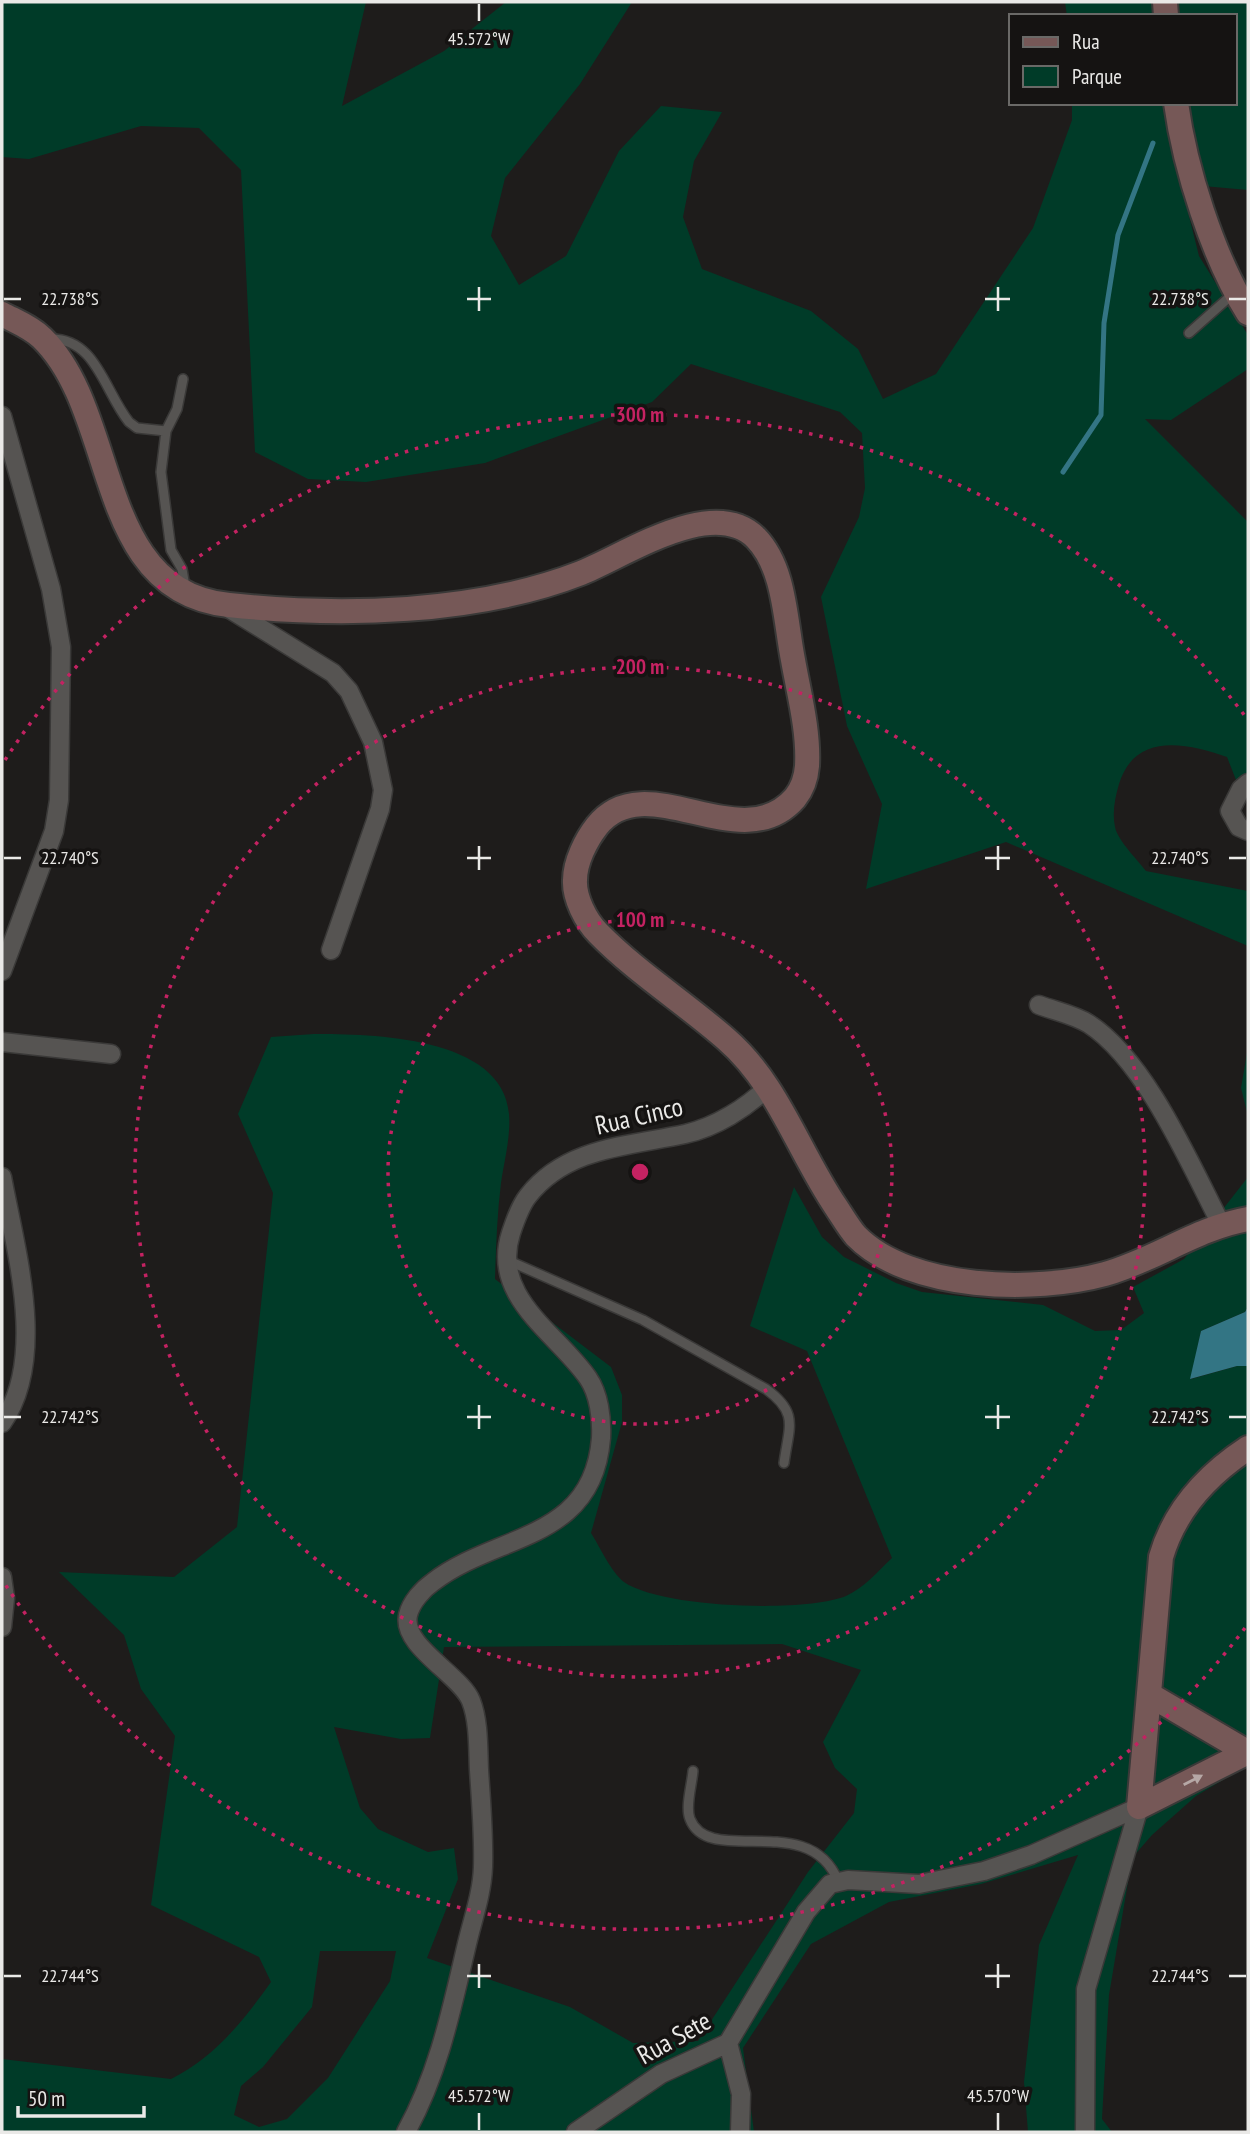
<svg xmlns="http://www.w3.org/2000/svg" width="1250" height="2134" font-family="'PT Sans Narrow',sans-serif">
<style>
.green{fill:#003b28;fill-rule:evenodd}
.water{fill:#337584}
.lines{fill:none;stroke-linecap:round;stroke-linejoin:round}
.stream{stroke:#337584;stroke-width:5}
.lane-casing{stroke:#3a3938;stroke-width:12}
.street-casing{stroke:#3a3938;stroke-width:21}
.secondary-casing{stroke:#3a3938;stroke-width:28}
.lane{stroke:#565452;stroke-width:9}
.street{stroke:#565452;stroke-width:18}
.secondary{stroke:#765857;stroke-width:24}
.oneway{fill:#b6a8a6}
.ticks{fill:none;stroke:#eae9e7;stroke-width:2.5}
.ring{fill:none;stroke:#c42262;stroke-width:3.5;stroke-dasharray:3.5 7}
.labels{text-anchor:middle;stroke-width:7;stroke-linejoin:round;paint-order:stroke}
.street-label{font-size:26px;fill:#eae9e7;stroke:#151312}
.ticks-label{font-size:18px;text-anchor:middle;fill:#eae9e7;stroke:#151312;stroke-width:7;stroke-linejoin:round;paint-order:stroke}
.centre{fill:#c42262;stroke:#151312;stroke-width:3.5}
.ring-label{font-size:21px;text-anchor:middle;font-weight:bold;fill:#c42262;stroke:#151312;stroke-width:7;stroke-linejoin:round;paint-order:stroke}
</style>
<rect width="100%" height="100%" fill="#1e1c1b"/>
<path class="green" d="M2 2H366L342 106 444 51 506 2H632L580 84 505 178 491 236 519 285 566 256 619 151 661 106 722 112 694 161 683 217 702 269 811 311 858 349 883 399 936 374 1033 228 1072 120V103H1234V16H1067L1065 2H1248V190L1203 186 1184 196 1199 256 1248 335V369L1171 420 1145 419 1248 522V776L1238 785 1227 757C1186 743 1135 732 1119 784 1115 798 1112 812 1115 827 1118 841 1137 859 1146 871L1248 891V946L1006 842 866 889 882 804 847 726 821 597 859 517 865 488 862 433 840 412 691 364 652 402 485 463 366 482 308 479 255 452 241 170 199 128 141 126 29 159 2 157Z
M314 1034C371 1034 503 1036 509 1114 511 1136 504 1162 501 1183 497 1215 496 1247 495 1279L611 1367 622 1395V1422L591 1533C600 1547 611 1572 624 1582 661 1608 805 1613 846 1596 864 1588 878 1571 892 1558L807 1351 750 1326 794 1187 822 1237 844 1257 896 1283 922 1292 1043 1305 1095 1331 1121 1330 1144 1313 1133 1287 1184 1259 1248 1177V1307L1245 1312 1201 1331 1191 1379 1237 1366H1248V1765L1196 1796 1152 1835 1132 1858 1109 1995 1102 2119 1112 2132H1028L1024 2082 1039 1945 1078 1855 981 1884 889 1902 811 1944 743 2048 754 2132H2V2059L171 2079C215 2057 243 2021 271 1982L259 1957 151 1905 175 1736 141 1689 124 1635 59 1572 174 1577 237 1527 273 1193 238 1114 271 1037ZM782 1644 861 1670 823 1742 835 1768 857 1789 854 1813 808 1872 698 2041 633 2043 570 2007 427 1958 458 1879 454 1848 428 1852 378 1829 360 1808 334 1727 401 1739 430 1738 444 1647ZM320 1951H396L390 1981 328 2078 287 2119 259 2127 234 2115 241 2086 263 2067 312 2007Z
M1248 1047V1116L1241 1088Z"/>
<path class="water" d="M1248 1307V1366H1237L1190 1379 1201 1331 1245 1312Z"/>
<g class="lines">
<path class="stream" d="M1063 472 1101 415 1104 323 1118 235 1153 143"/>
<defs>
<path id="lane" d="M1189 333 1234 293
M49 339C96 337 104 391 129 422L137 428 166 431
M183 379 177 409 166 431 161 472 171 550 182 569 185 587
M507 1260 643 1320 766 1389C799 1413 789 1426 784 1463
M693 1771C692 1784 685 1807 690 1819 709 1868 809 1809 838 1881"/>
<path id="street" d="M2 416 51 589 61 647 59 800 54 831 2 971
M225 606 333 673 349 691 373 742 383 790 380 809 331 950
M1248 783 1241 789 1230 811 1239 827 1248 831
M1039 1005C1055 1011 1075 1015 1089 1024 1146 1061 1190 1164 1221 1224
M2 1042 111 1054
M2 1177C15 1248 48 1358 2 1423
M2 1577 5 1598 2 1627
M728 2043 741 2094 740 2132
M406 2132C438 2074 451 2012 466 1948 472 1921 482 1895 483 1867 484 1835 481 1802 479 1770 478 1749 479 1721 471 1701 461 1675 401 1646 408 1615 411 1602 423 1589 433 1582 496 1533 593 1542 601 1438 602 1418 599 1394 588 1378 557 1333 490 1297 511 1233 515 1221 520 1206 528 1196 566 1147 629 1146 685 1134 716 1127 746 1108 769 1086
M576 2132 661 2074 728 2043 806 1912 830 1884 848 1880 919 1884 984 1871 1031 1855 1139 1807
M1085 2132 1086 1989 1139 1807"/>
<path id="secondary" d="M1165 2 1166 16
M1176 103C1185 169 1213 257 1248 313
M2 314C15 321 31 327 42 338 120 414 93 591 229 605 341 617 476 614 581 573 626 555 713 495 756 538 785 568 785 620 793 660 799 694 809 731 807 766 806 779 803 788 795 798 741 860 646 764 597 826 586 840 575 862 575 880 574 898 586 921 598 933 636 972 685 1003 726 1039 778 1084 798 1151 836 1207 842 1216 849 1228 856 1236 910 1291 1036 1293 1105 1274 1155 1260 1197 1228 1248 1219
M1150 1695 1247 1752
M1139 1807 1161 1557C1175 1509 1207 1475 1248 1448
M1139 1807 1248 1752"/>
</defs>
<use href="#lane" class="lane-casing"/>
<use href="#street" class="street-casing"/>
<use href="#secondary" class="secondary-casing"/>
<use href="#lane" class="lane"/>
<use href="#street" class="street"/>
<use href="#secondary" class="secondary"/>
</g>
<defs><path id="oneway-solid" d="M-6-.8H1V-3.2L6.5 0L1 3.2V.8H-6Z" transform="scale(1.75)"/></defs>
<use class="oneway" href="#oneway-solid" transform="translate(1193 1780) rotate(-27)"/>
<path class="ticks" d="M479 4V21M479 287V311M998 287V311M4 299H21M467 299H491M985 299H1010M1229 299H1246M479 846V870M998 846V870M4 858H21M467 858H491M985 858H1010M1229 858H1246M479 1405V1429M998 1405V1429M4 1417H21M467 1417H491M985 1417H1010M1229 1417H1246M479 1964V1988M998 1964V1988M4 1976H21M467 1976H491M985 1976H1010M1229 1976H1246M479 2113V2130M998 2113V2130"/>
<g class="ring">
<circle cx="640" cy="1172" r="252"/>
<circle cx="640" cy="1172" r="505"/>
<path d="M1245 1628A757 757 0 0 1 5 1584M5 760A757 757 0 0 1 1245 716"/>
</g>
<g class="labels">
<g class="street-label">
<text transform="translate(639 1116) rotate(-13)" y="9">Rua Cinco</text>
<text transform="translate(674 2038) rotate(-29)" y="9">Rua Sete</text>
</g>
</g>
<g class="ticks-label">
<text x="479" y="45">45.572°W</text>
<text x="70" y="305">22.738°S</text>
<text x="1180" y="305">22.738°S</text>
<text x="70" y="864">22.740°S</text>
<text x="1180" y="864">22.740°S</text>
<text x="70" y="1423">22.742°S</text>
<text x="1180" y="1423">22.742°S</text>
<text x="70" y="1982">22.744°S</text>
<text x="1180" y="1982">22.744°S</text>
<text x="479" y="2102">45.572°W</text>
<text x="998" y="2102">45.570°W</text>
</g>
<circle cx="640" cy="1172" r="10" class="centre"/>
<g class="ring-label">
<text x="640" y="422">300 m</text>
<text x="640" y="674">200 m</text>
<text x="640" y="927">100 m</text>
</g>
<rect width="1250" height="2134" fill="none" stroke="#eae9e7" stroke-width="7"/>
<rect x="1009" y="14" width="228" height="91" fill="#151312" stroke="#6a6967" stroke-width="2"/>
<rect x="1023" y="37" width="35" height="10" fill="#765857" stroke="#6a6967" stroke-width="2"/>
<text x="1072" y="49" font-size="21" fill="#eae9e7">Rua</text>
<rect x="1023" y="66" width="35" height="21" fill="#003b28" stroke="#6a6967" stroke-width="2"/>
<text x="1072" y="84" font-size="21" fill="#eae9e7">Parque</text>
<path d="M18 2106v10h126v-10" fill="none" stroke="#eae9e7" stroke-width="3.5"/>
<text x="28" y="2106" font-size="21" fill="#eae9e7" stroke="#151312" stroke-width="5" paint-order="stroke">50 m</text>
</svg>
